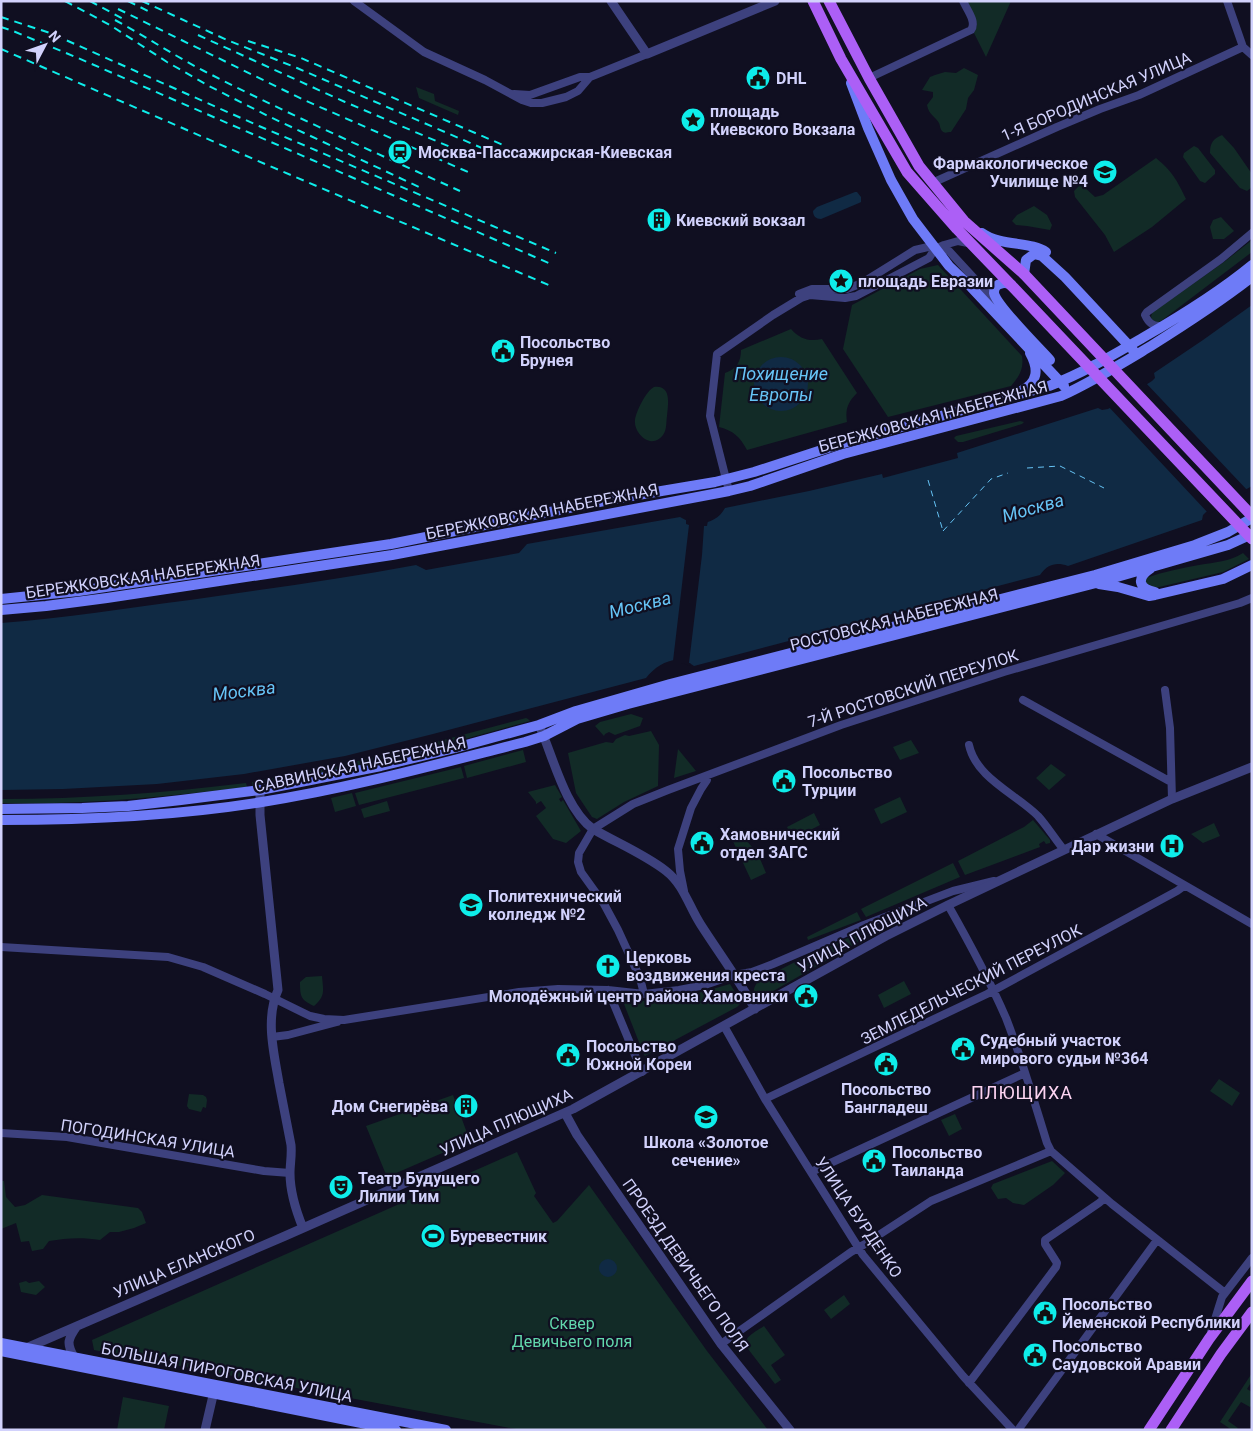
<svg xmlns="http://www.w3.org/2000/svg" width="1253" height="1431" font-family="Roboto,sans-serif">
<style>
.green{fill:#122b27}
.water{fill:#102a44}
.pier{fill:#100f21}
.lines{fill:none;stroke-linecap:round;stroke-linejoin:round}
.ferry{stroke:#66c4f6;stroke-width:1;stroke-dasharray:6 5;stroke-linecap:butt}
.minor{stroke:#3d417e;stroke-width:8}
.tertiary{stroke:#3d417e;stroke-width:9}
.secondary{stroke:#6e7bf7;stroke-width:10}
.primary{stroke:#ac5ff6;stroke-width:11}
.rail{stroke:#0eedea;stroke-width:2;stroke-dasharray:8 6;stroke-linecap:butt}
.primary-bridge{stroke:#ac5ff6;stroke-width:11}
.labels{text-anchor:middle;stroke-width:4.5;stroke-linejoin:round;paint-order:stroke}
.poi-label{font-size:16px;font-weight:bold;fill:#d2d2fc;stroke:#100f21;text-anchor:start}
.street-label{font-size:16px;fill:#d2d2fc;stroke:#100f21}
.park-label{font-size:16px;fill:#62d8ad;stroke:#100f21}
.water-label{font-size:18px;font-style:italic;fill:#66c4f6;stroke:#100f21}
.neighbourhood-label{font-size:18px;letter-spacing:1px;fill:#fdd4f2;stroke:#100f21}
</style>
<rect width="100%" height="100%" fill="#100f21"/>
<path class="green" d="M966 1H1011L986 57 974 33 977 24Z
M964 68 978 75 974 90 968 98 966 109 951 132C947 132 945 134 942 131 940 129 940 125 939 123 934 115 929 115 927 105L933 97V92L922 90 930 77 935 75 945 72 956 73Z
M416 87 434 94 435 101 459 111 458 115 419 98Z
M1222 135 1234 148 1252 174V187L1247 191 1240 188 1210 153C1210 143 1213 139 1222 135Z
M1194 146 1198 148 1215 170V174L1205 183 1200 181 1183 157 1184 153Z
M1156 158C1172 171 1177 180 1186 199L1152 227 1114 252 1105 235 1075 197 1074 191 1081 184 1095 197 1103 195Z
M1034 206 1047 215 1052 225 1050 230 1027 226 1016 225 1012 221 1017 215Z
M1221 217 1234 231 1224 239H1213L1210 227 1213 220Z
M1252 240V252L1161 321 1158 322C1152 321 1149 318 1153 312L1224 262Z
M938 265 1022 356C1024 369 1019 377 1011 386L888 417 843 349 852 305 920 269Z
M791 329C800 339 809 342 822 339L857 393C848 402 845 409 847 422L747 450C740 437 734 431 719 427L725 373C737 369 741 361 741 350Z
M654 387C672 385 668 404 667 416 666 422 667 430 663 435 660 439 655 442 650 441 641 439 634 429 635 420 636 412 646 391 654 387Z
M1020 421 1024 422 1022 424 963 442H958L954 438 956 436Z
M1243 553 1249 559 1223 572 1155 588 1146 584V578C1163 572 1181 568 1199 565 1215 562 1229 562 1243 553Z
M631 714 643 718 640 726 615 735 609 732 605 734 604 736 595 726 600 722Z
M526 718 528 719 530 721 403 756 352 768 252 786V782L349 763 402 751Z
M651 731 659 745 658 786 624 802 597 819 592 817 576 793 568 753 606 742 613 743 616 739 625 735 629 736Z
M911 740 919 753 900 760 893 747Z
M678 749 696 771 674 778Z
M523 750 526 762 467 778 464 766Z
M1051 764 1066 775 1049 790 1036 778Z
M461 767 464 778 359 805 355 793Z
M246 783 247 787C165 797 84 805 1 803V799C83 799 164 793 246 783Z
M555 785 562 797 559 799 561 802 563 800 581 831 566 843 553 839 536 816 546 808 541 801 536 804V802L528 792Z
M352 793 356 806 335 812 331 798Z
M900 797 907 812 881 824 874 809Z
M387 801 390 811 364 818 361 809Z
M814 813 820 825 793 839 787 827Z
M1033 820 1050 840V843L1046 844 1044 841 1039 844 1040 847 965 875 958 861 1024 827Z
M1214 823 1220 836 1203 843 1191 834Z
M740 833 758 854 766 873 751 880 731 837Z
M953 863 960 877 866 917 861 909Z
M857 912 861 920 808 940 807 937Z
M872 927 876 932 761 998C751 993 753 989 758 981L795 962Z
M322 976C323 990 326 996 314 1006 301 1000 300 997 300 982L306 977Z
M904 981 911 994 884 1008 878 995Z
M730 984 740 1000V1004L737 1007 645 1056 644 1055 624 1004 625 1001 628 1000 641 1001 691 995Z
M1219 1079 1240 1093 1232 1106 1210 1091Z
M189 1094 203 1095 206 1097 207 1100 206 1108 203 1107 201 1112 189 1109 187 1106Z
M453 1095 470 1141 387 1177 366 1126Z
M955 1114 962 1129 949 1136 941 1120Z
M517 1152 536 1193 534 1196 553 1223 557 1221 589 1185 707 1351 768 1430H521L94 1350 92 1340Z
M1052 1161 1065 1173 1053 1185 1024 1205 1013 1203 1006 1198 998 1199 991 1188 993 1184Z
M1 1181H4L6 1197 15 1207 25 1205 42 1195 138 1208 142 1212 146 1223 134 1228 119 1232H110L100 1240C82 1237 66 1238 49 1241L43 1249 32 1251 29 1241 21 1242 16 1223 1 1229Z
M26 1281 29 1283 39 1281 45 1287 36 1295 21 1292 19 1283Z
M844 1295 850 1304 831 1319 824 1310Z
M764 1326 785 1355 771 1365 781 1380 775 1384 745 1345C745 1336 757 1331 764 1326Z
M1252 1373V1381L1247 1389 1252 1392V1405L1250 1407 1241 1402 1228 1421 1238 1428 1236 1430H1232L1220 1422Z
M123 1397 169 1406 164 1430H117Z"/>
<path class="water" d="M855 192H857L861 197V202L859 203 821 219C816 219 813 216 813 211L817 207Z
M1252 305V486L1206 512 1203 515 1202 520 1068 566C1056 562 1048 564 1040 575L694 666C677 653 658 663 646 678L433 734 345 756 244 774 157 784 63 789 1 790V623C65 618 127 608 190 600 266 589 341 579 416 565L426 570 519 553 527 544 680 517C695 527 716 525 725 508L809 491 882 474 883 478 958 458 957 453 1098 408 1102 410 1108 409 1152 381 1155 378 1154 373 1203 340Z
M754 384a27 27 0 1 1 54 0a27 27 0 1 1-54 0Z
M599 1268a9 9 0 1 1 18 0a9 9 0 1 1-18 0Z"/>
<path class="pier" d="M1145 382 1248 491 1209 514 1108 406Z
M686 518 691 520H708L707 526H704L702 555 689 663 691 664V666L681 663H670V661H673L689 525 686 524Z"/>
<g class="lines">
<path class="ferry" d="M1027 468 1060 466 1104 488
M928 480 943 531
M943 531 991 479 1008 473"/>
<path class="minor" d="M354 1 424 52 485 80 522 100 531 103H542L566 97 578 91 590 77
M1227 1 1243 47 1252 55
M869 78 971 30C977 22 967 10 963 1
M514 94 530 95 580 77H590L647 54
M932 183 1057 127 1100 109 1139 95 1243 47
M799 294 812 289H847L862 283 915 250 928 247 949 251 995 301
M1162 326C1153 326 1149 324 1145 315L1147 312 1221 259 1252 233
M729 491 710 416 717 354 773 315 801 298 810 295 845 298 856 296 929 258 935 249 944 245 958 241 968 243
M1165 690 1170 728 1172 799
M1023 700 1171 782
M969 745C976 778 1016 794 1038 816 1047 826 1055 839 1064 850
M1096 834 1252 924
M684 891 680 871 678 849 691 808 701 789 707 780 706 776
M948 905C969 942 989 979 1006 1018 1022 1059 1034 1101 1047 1143L1051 1151 1112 1204 1225 1293
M1 947 168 957 203 967 265 994 310 1016 324 1019 344 1020 519 992 558 989 608 990 644 994 679 990 705 985 734 975 752 972 773 964 864 925 953 891 994 881
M608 990 642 1072
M644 994 640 978 618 930 604 904 581 872 578 862 579 853 593 829 633 804 668 790 841 725 1004 672 1240 603 1252 598
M724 1026 765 1099 863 1255 963 1376 1013 1430
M272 1037 288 1035 337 1022
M765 1099 987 994 1177 891 1184 886
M1 1133 67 1137 264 1171 290 1173
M811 1172 1025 1073
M1211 1332 1222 1297 1252 1258
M721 1344 851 1252 865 1244 931 1201 1051 1151
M969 1383 1056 1267 1057 1263 1045 1244V1240L1099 1203 1105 1198
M1018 1430 1157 1240"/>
<path class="tertiary" d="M611 1 647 54 775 1
M539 725C553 756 565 809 593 829 617 843 644 854 666 871 684 885 689 907 701 925 719 953 739 980 755 1009
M260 790V815L278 990C265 1019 274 1053 279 1083 283 1104 287 1124 291 1145 292 1155 290 1164 290 1173 290 1191 296 1211 303 1228
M565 1113 577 1135 721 1344 790 1430
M24 1349 285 1236 573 1109 886 936 948 905 1172 799 1252 767
M74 1357C66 1343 68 1339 77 1326
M205 1430 215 1387"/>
<path class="secondary" d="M851 83 868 128 891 180 913 219 949 266 971 287 1064 386
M982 233C1002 247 1031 241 1046 252
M1024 274 1026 260 1034 254 1042 256 1065 277 1133 350
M1011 285C1007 283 1004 282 1000 284 996 285 994 289 994 293 996 305 1040 349 1050 360
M1021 391C1038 383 1039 369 1030 353
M1151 568C1136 578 1138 588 1155 592
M1099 584 1118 587 1149 596 1155 595 1223 579 1252 565
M1 599 79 591 391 544 614 499 715 482 754 472 840 444 1049 386C1083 373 1113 355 1144 337 1182 315 1218 293 1252 265
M1 610 46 606 107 598 392 555 729 491 750 486 843 454 1061 396C1092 382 1121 364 1151 346 1186 324 1220 302 1252 277
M1 809 82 808 128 806 181 800 260 790 381 766 455 748 539 725 576 711 670 684 1095 575 1195 545 1228 532 1252 518
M1 820C88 820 176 816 262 802 351 788 438 764 525 742L544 736 577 719 628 704 1096 583 1228 545 1252 534
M1 1343 446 1430
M1 1351 396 1430"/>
<path class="primary" d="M813 1 841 59 907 172 957 229 1011 285
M829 1 869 78 919 166 964 221 1024 274
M1149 1430 1209 1339 1252 1281
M1171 1430 1221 1354 1252 1312"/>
<path class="rail" d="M65 1 110 25 167 62 209 86 268 116 419 187
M90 1 125 20
M128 1 148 11
M142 1 227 40 297 68 498 155
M118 9 304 100 468 172
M1 17 50 33 259 126 556 253
M115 20C147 37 176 57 208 73 290 115 376 153 460 191
M1 27 13 31 78 58 551 264
M198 35 345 102 469 155
M248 41 301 58 503 145
M1 49 265 164 551 286"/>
<path class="primary-bridge" d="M1024 274 1252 516
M1011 285 1252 539"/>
</g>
<defs>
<symbol id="civic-disc" viewBox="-11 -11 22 22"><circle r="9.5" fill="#0eedea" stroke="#100f21"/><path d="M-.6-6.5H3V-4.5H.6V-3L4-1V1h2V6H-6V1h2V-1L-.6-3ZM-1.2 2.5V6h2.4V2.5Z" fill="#111"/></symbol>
<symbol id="sight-disc" viewBox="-11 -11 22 22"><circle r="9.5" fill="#0eedea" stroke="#100f21"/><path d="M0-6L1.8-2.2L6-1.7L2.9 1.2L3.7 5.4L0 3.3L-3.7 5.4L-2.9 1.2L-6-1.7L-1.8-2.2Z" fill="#111"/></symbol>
<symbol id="station-disc" viewBox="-11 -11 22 22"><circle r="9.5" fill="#0eedea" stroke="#100f21"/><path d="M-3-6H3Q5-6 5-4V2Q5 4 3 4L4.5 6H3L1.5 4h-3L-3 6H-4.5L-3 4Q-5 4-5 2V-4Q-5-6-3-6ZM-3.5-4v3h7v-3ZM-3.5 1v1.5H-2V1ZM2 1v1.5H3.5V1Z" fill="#111"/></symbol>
<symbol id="university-disc" viewBox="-11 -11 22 22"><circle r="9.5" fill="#0eedea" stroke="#100f21"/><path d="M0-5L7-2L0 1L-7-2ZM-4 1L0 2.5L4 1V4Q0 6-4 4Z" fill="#111"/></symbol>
<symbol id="building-disc" viewBox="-11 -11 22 22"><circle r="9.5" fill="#0eedea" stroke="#100f21"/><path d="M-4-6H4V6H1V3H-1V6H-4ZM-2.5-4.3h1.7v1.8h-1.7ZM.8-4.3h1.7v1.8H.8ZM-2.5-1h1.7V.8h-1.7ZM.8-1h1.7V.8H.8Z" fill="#111"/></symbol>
<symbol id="hospital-disc" viewBox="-11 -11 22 22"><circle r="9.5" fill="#0eedea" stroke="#100f21"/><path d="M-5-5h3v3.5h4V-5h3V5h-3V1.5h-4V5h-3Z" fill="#111"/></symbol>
<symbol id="church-disc" viewBox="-11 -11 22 22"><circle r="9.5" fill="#0eedea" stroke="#100f21"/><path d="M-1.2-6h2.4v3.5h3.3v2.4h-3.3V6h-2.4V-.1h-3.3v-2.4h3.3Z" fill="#111"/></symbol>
<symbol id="school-disc" viewBox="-11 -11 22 22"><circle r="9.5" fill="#0eedea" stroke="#100f21"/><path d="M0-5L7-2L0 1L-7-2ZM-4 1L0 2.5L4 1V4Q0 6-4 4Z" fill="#111"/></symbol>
<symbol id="theatre-disc" viewBox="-11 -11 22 22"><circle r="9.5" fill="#0eedea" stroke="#100f21"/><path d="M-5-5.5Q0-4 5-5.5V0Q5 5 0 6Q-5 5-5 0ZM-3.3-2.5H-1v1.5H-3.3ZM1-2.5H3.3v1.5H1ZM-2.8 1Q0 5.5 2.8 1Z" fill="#111"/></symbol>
<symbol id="stadium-disc" viewBox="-11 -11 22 22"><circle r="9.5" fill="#0eedea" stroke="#100f21"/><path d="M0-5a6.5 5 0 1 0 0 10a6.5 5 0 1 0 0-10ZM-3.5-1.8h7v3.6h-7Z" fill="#111"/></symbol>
</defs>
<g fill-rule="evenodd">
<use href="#civic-disc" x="744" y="64" width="28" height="28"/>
<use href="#sight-disc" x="679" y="106" width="28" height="28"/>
<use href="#station-disc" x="386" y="138" width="28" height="28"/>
<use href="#university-disc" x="1091" y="158" width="28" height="28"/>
<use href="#building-disc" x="645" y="206" width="28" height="28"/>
<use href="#sight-disc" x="827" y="267" width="28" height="28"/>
<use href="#civic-disc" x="489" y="337" width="28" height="28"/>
<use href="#civic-disc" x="770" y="767" width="28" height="28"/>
<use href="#civic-disc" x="688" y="829" width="28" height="28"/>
<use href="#hospital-disc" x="1158" y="832" width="28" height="28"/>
<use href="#university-disc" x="457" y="891" width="28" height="28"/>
<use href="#church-disc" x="594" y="952" width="28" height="28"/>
<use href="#civic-disc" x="792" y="982" width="28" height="28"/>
<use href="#civic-disc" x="949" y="1035" width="28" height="28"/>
<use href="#civic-disc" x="554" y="1041" width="28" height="28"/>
<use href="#civic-disc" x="872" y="1050" width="28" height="28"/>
<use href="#building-disc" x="452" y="1092" width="28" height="28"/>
<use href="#school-disc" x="692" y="1103" width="28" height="28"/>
<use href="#civic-disc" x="860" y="1147" width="28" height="28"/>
<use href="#theatre-disc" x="327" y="1173" width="28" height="28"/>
<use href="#stadium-disc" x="419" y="1222" width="28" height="28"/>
<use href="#civic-disc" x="1031" y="1299" width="28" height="28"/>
<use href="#civic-disc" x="1021" y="1341" width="28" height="28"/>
</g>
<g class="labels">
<g class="poi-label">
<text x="776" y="84">DHL</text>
<text x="710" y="117">площадь<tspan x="710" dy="18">Киевского Вокзала</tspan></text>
<text x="418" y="158">Москва-Пассажирская-Киевская</text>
<text x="1088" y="169" text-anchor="end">Фармакологическое<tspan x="1088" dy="18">Училище №4</tspan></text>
<text x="676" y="226">Киевский вокзал</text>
<text x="858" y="287">площадь Евразии</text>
<text x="520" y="348">Посольство<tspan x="520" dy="18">Брунея</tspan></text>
<text x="802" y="778">Посольство<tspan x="802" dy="18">Турции</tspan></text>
<text x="720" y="840">Хамовнический<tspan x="720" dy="18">отдел ЗАГС</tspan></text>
<text x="1154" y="852" text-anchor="end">Дар жизни</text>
<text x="488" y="902">Политехнический<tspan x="488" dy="18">колледж №2</tspan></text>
<text x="626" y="963">Церковь<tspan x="626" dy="18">воздвижения креста</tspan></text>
<text x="788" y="1002" text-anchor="end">Молодёжный центр района Хамовники</text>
<text x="980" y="1046">Судебный участок<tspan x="980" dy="18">мирового судьи №364</tspan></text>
<text x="586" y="1052">Посольство<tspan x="586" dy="18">Южной Кореи</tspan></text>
<text x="886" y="1095" text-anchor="middle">Посольство<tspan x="886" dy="18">Бангладеш</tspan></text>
<text x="448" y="1112" text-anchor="end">Дом Снегирёва</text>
<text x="706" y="1148" text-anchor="middle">Школа «Золотое<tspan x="706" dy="18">сечение»</tspan></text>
<text x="892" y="1158">Посольство<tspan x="892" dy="18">Таиланда</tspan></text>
<text x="358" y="1184">Театр Будущего<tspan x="358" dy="18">Лилии Тим</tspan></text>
<text x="450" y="1242">Буревестник</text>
<text x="1062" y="1310">Посольство<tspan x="1062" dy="18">Йеменской Республики</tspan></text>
<text x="1052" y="1352">Посольство<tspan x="1052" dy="18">Саудовской Аравии</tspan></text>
</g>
<g class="street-label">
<text transform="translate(1096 96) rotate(-23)" y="6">1-Я БОРОДИНСКАЯ УЛИЦА</text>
<text transform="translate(933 416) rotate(-15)" y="6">БЕРЕЖКОВСКАЯ НАБЕРЕЖНАЯ</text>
<text transform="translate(542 511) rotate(-11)" y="6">БЕРЕЖКОВСКАЯ НАБЕРЕЖНАЯ</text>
<text transform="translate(143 576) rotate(-8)" y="6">БЕРЕЖКОВСКАЯ НАБЕРЕЖНАЯ</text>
<text transform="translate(894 619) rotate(-14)" y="6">РОСТОВСКАЯ НАБЕРЕЖНАЯ</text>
<text transform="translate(913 688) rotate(-18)" y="6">7-Й РОСТОВСКИЙ ПЕРЕУЛОК</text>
<text transform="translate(360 764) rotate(-12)" y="6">САВВИНСКАЯ НАБЕРЕЖНАЯ</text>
<text transform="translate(862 934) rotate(-28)" y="6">УЛИЦА ПЛЮЩИХА</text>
<text transform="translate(971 984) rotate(-27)" y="6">ЗЕМЛЕДЕЛЬЧЕСКИЙ ПЕРЕУЛОК</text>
<text transform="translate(506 1122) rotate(-24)" y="6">УЛИЦА ПЛЮЩИХА</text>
<text transform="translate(148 1138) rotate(9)" y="6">ПОГОДИНСКАЯ УЛИЦА</text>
<text transform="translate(859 1217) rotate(56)" y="6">УЛИЦА БУРДЕНКО</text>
<text transform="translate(184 1263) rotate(-23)" y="6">УЛИЦА ЕЛАНСКОГО</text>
<text transform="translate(686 1265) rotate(55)" y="6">ПРОЕЗД ДЕВИЧЬЕГО ПОЛЯ</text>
<text transform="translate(227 1372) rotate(11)" y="6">БОЛЬШАЯ ПИРОГОВСКАЯ УЛИЦА</text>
</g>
<g class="park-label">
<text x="572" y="1329">Сквер<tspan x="572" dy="18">Девичьего поля</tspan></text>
</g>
<g class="water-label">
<text x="781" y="380">Похищение<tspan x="781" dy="21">Европы</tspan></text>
<text transform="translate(1033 508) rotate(-16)" y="6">Москва</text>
<text transform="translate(640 605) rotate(-14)" y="6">Москва</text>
<text transform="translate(244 691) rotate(-7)" y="6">Москва</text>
</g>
<g class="neighbourhood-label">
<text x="1022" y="1099">ПЛЮЩИХА</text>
</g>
</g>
<rect width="1253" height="1431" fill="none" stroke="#d2d2fc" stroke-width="5"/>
<g transform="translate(45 45) rotate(49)" stroke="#100f21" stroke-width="4" paint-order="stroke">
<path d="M0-4L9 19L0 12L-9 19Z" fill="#d2d2fc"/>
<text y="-8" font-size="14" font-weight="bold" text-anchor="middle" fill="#d2d2fc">N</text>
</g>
</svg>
